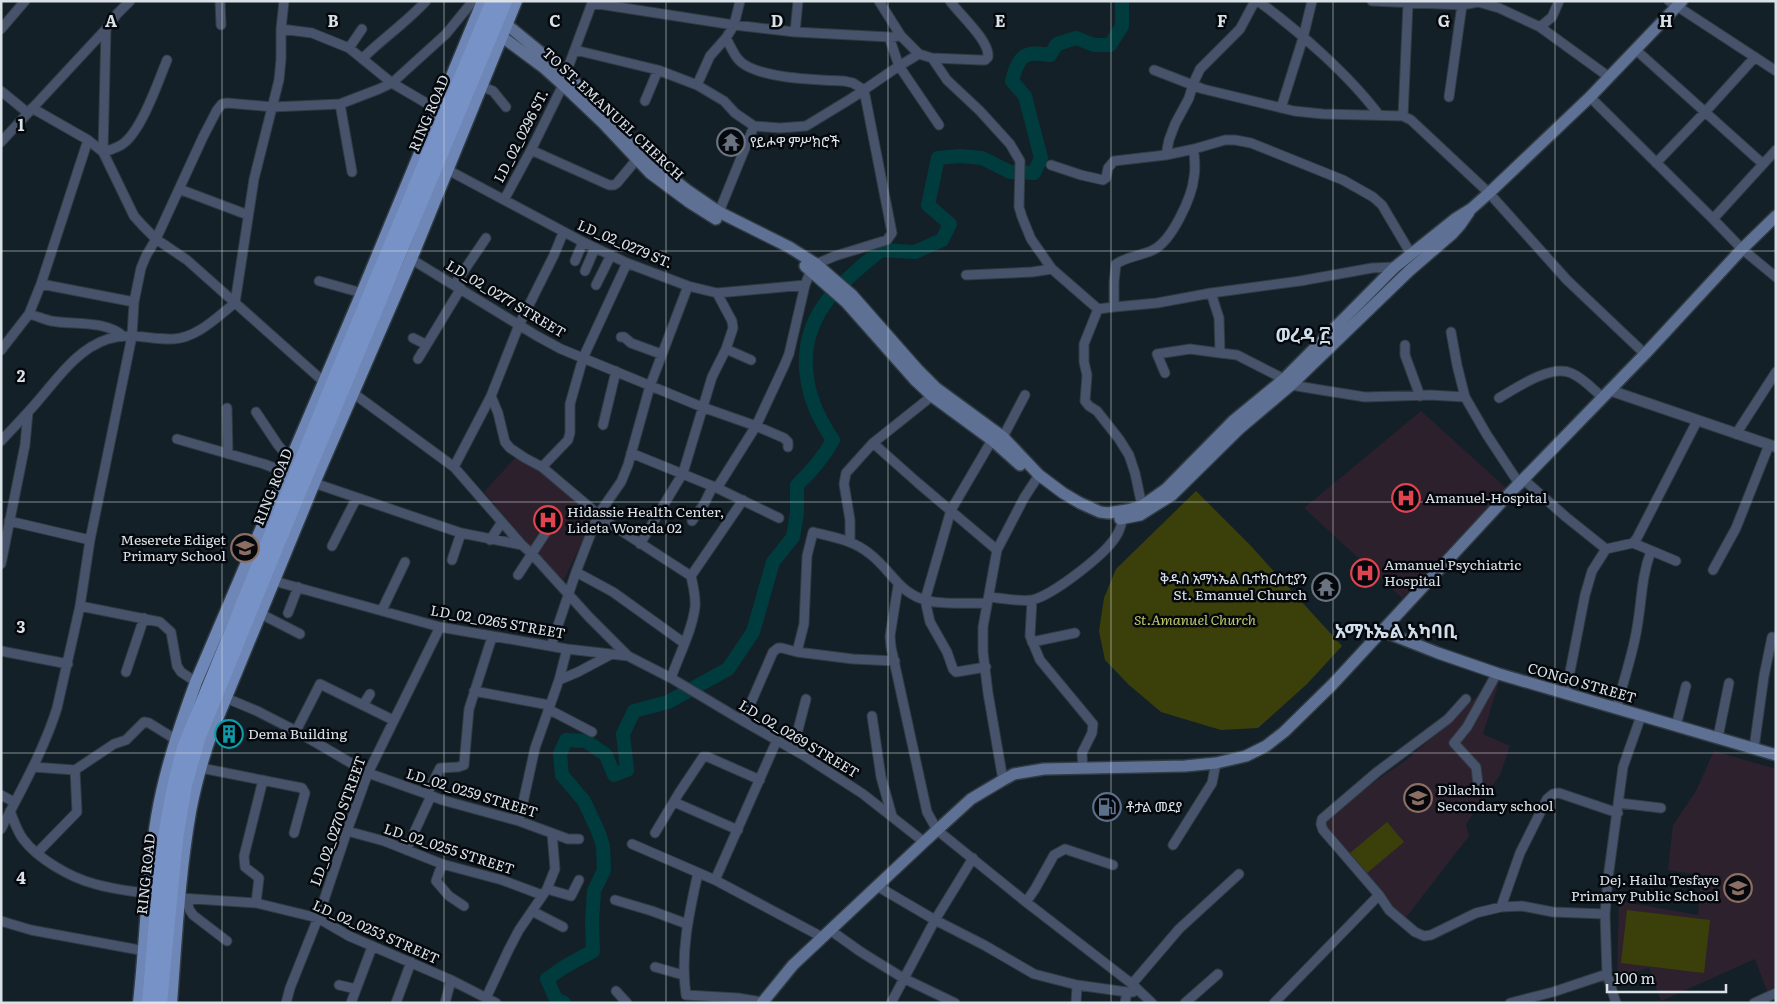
<svg xmlns="http://www.w3.org/2000/svg" width="1777" height="1004" font-family="Literata,'Noto Sans Ethiopic',serif">
<style>
.education{fill:#2d212e}
.medical{fill:#2d202d}
.green{fill:#3b400b}
.lines{fill:none;stroke-linecap:round;stroke-linejoin:round}
.river{stroke:#003b3e;stroke-width:14}
.minor-casing{stroke:#303b43;stroke-width:11}
.tertiary-casing{stroke:#303b43;stroke-width:12}
.secondary-casing{stroke:#303b43;stroke-width:14}
.primary-casing{stroke:#303b43;stroke-width:15}
.trunk-casing{stroke:#303b43;stroke-width:16}
.minor{stroke:#47536a;stroke-width:9}
.tertiary{stroke:#47536a;stroke-width:10}
.secondary{stroke:#5e7195;stroke-width:11}
.primary{stroke:#6f87b7;stroke-width:12}
.trunk{stroke:#7792c6;stroke-width:14}
.grid{fill:none;stroke:#dae2e8;stroke-width:1;stroke-opacity:0.55}
.labels{text-anchor:middle;stroke-width:5;stroke-linejoin:round;paint-order:stroke}
.street-label{font-size:14px;fill:#dae2e8;stroke:#05090d}
.poi-label{font-size:14px;fill:#dae2e8;stroke:#05090d;text-anchor:start}
.park-label{font-size:14px;font-style:italic;fill:#bec969;stroke:#05090d}
.district-label{font-size:19px;font-weight:bold;fill:#cfdeea;stroke:#05090d}
.grid-label{font-size:16px;text-anchor:middle;font-weight:bold;fill:#dae2e8;stroke:#05090d;stroke-width:5;stroke-linejoin:round;paint-order:stroke}
</style>
<rect width="100%" height="100%" fill="#142028"/>
<path class="education" d="M1493 680 1499 682 1483 734 1510 746 1500 775 1466 824 1469 836 1404 920 1318 821 1406 760 1454 719Z
M1714 751 1776 769V986L1767 991 1755 959 1661 1001 1649 968 1617 977 1619 901 1698 915 1701 875 1668 870 1673 825 1696 791Z"/>
<path class="medical" d="M1421 411 1506 488 1402 598 1304 508Z
M516 457 525 458 589 512 591 522 564 580 537 554 484 492Z"/>
<path class="green" d="M1196 491 1250 545 1342 646 1307 684 1258 728 1221 730 1161 712 1128 684 1105 660 1099 631 1104 598 1116 569Z
M1387 822 1404 842 1367 873 1350 853Z
M1627 910 1710 920 1704 973 1621 963Z"/>
<g class="lines">
<path class="river" d="M564 1003 556 999 547 979 564 967 593 951 592 921 594 891 604 870 603 846 598 831 584 801 562 775 560 754 566 740 586 741 606 755 614 775 627 770 623 734 634 711 668 702 728 669 753 632 773 562 793 537 797 513V485C812 471 823 458 833 440 802 395 793 342 830 297 845 279 863 265 881 250L915 252 942 240 950 224 928 205 938 158 960 156 982 158 1010 172 1034 173 1041 158 1025 96 1012 81C1019 54 1025 51 1050 55L1057 44 1076 38 1094 45H1110L1122 26V1"/>
<defs>
<path id="minor" d="M220 1 221 25
M284 1 281 29 312 33 349 48 392 83 438 110
M879 1 901 36 919 54 932 58 947 80 980 111 1010 144 1020 161 1019 207 1022 217 1031 239 1052 269
M1255 1 1240 29 1200 69 1193 84 1189 98 1175 124 1169 140 1166 155 1194 149 1225 140H1235L1251 143 1343 180 1373 197 1382 205 1411 254
M1258 1C1299 31 1349 75 1379 115
M1372 1 1462 5 1478 2 1499 8 1540 27 1609 77
M1669 1 1776 71
M1540 27 1552 17 1559 1
M1 29 25 1
M106 29 103 152C110 150 118 148 124 143 142 129 158 82 167 60
M795 32 889 37 901 36
M889 37 899 66 939 125
M349 48 362 29
M575 50 658 70 697 85 724 101 735 113 754 126 719 212
M1636 50 1763 164
M363 58C383 38 407 22 426 1
M932 58 980 60H985L988 57C990 41 960 15 950 1
M1154 70 1203 89 1294 111 1323 114 1403 116 1411 120 1489 193 1567 280 1645 354
M566 73 592 3 734 25 795 32 798 1
M697 85 710 56 726 38 734 25 740 1
M481 86 493 91 506 107
M1 91 28 113
M1449 97 1462 5
M1590 97 1713 219 1742 249 1776 277
M645 101 658 70
M340 104 352 172
M32 108 88 140 103 152 134 216 143 226 156 239 187 260 324 382
M1281 108 1303 38 1312 1
M1403 116 1408 4
M754 126 780 128 806 126 852 98 899 66 919 54
M1 142 106 29 117 14 130 1
M1194 149C1194 158 1196 168 1194 177 1192 197 1172 241 1153 250 1141 256 1128 256 1116 264L1114 282V307L1157 303 1211 293 1300 281 1372 268 1395 267
M531 150 609 185H614L617 183 637 159
M1656 163 1706 111 1755 57
M1051 165 1081 175 1103 180 1106 178 1108 168 1114 161 1166 155
M448 170 583 242 627 263 688 286 717 293 805 285
M179 189 248 215
M504 200 531 150 563 85
M1713 219 1776 150
M411 259 537 336 561 349 702 407 756 426 784 438 788 442V447
M575 261 583 242
M585 271 595 248
M966 275 1032 272 1052 269 1098 309 1114 307
M319 281 362 293
M41 284 134 302
M455 284 486 238
M596 285 611 255
M1211 293 1219 318 1220 353 1237 355 1284 379 1291 385 1321 390 1365 397 1430 395 1465 397 1487 435 1520 485
M1098 309 1084 344V362L1087 375 1085 401 1089 406 1097 411 1119 439 1129 455 1135 473 1142 506
M29 314C36 316 44 319 51 321 74 325 105 320 123 336
M1451 332 1457 365 1465 397
M621 337H624L631 343 661 354
M413 338 425 344
M1405 345V355L1420 396
M726 349 751 360
M1 350 29 314 41 284 88 140
M418 359 461 288
M1165 373 1157 354 1190 349 1220 353
M353 393 454 467 522 545 532 554 589 617 628 656 671 678 743 721 803 755 863 794 924 842
M491 396 498 413 505 442 510 448 525 458 542 467 606 521 691 576
M1499 398C1516 388 1551 364 1571 373 1583 378 1593 389 1602 397
M227 408 228 454
M256 412 278 445 290 459
M603 425 616 371
M1736 434 1776 372
M1003 437 1025 395
M177 439 264 464 285 472
M1 441C13 428 26 415 37 402 58 378 77 349 108 339 130 332 151 340 173 339 197 338 217 317 235 303L254 179 279 80 281 59V29
M873 443 918 483 997 550
M631 453 717 488 779 518
M454 467 491 396 519 325 554 255 563 233
M542 467 568 440 570 433V404L583 358 627 263
M1524 480 1566 517 1606 549 1592 571 1585 595 1566 692
M314 483 461 533 522 545
M717 488 756 426 784 366 789 354 805 285 811 270 816 264 835 256 887 240 892 233 864 90 853 83 844 81C820 80 754 79 738 59 733 53 730 45 726 38
M9 521 90 540
M692 521 704 504 713 486
M490 540 502 522
M850 541V520L844 484 846 473 873 443 932 396
M1633 543 1676 561
M640 544 683 473 712 377 726 349 733 328 732 321 717 293
M332 546 356 499
M1606 549 1633 543 1637 538 1697 421
M452 560 461 533
M1 564 25 445 28 412
M1713 570 1736 528 1769 445
M576 572 613 592 684 643
M518 575 550 526
M274 581 440 627 567 649 628 656
M898 586 890 636 891 647 927 812 937 830 1026 902 1132 984 1152 1003
M989 597C1002 598 1018 602 1032 600 1053 595 1103 556 1115 538 1120 531 1123 521 1122 513
M1032 600 1030 636 1040 660 1093 724 1092 733 1082 753 1083 769
M80 606 160 622 171 632 177 666 181 672 196 682
M382 610 405 562
M288 613 298 587
M261 614 300 634
M1032 642 1075 633
M551 646 576 572 598 515 621 482 628 465 650 386 688 286
M1 651 68 664
M797 652 804 624 807 556 813 532C833 537 853 540 870 554 891 570 898 592 925 600 941 605 969 603 986 603
M986 667 956 672 953 669 947 652 930 622 925 600 951 510 992 440
M126 672 144 618
M671 678C679 655 692 631 695 607 696 596 693 586 691 576L743 500
M559 680 578 672 610 655
M474 691 549 705
M226 698 257 711 296 731 368 773 427 794 442 800 519 821 568 839H579
M1466 699 1448 719 1377 772 1322 819 1321 824 1323 830 1379 895 1389 910 1415 932 1424 936 1431 935 1476 913 1501 907 1522 906 1553 912 1605 914
M363 705 370 694
M1617 707C1623 681 1633 654 1637 628 1642 600 1641 578 1651 551
M548 709 592 732
M872 716 881 777 892 816
M743 721 773 652 778 648H782L797 652 853 659 895 661
M1676 726 1686 686
M296 731 320 684 393 720
M1718 737 1729 683
M1754 748 1764 676 1772 637
M793 749 806 699
M33 767 75 770 114 744 126 740 144 722 149 723 175 739
M201 768 302 788 305 793 294 833
M1003 780 988 693 983 652V627L997 550 1024 498 1039 475
M1479 792 1476 767 1454 743 1467 727 1497 673
M427 794 440 768 458 767 464 765 469 709 492 637
M1 795 14 802
M674 802 738 830
M1619 803 1661 808
M10 811C14 821 17 831 23 839 38 859 71 878 95 884 112 889 131 891 149 894
M519 821 535 748 559 680 567 649
M1 829C21 790 44 750 57 708L80 606 90 540 132 336 134 302 141 268 146 256 156 239 203 137 217 110 222 104 227 103 273 107 340 104 379 89 392 83 446 34 473 1
M347 831 384 841 442 864 502 880 542 895
M655 833 679 793 703 757H708L760 780
M632 844 715 880 822 937
M1173 845 1212 783 1216 763
M406 850 431 796
M37 853 77 812 75 770
M442 864 436 881 449 896 464 906
M698 873C689 913 680 954 686 995L738 998 762 1002
M715 880 777 740
M877 886 935 920 984 945 1034 974 1077 985 1127 992
M547 889 571 896 579 880
M180 898 256 903 318 918 349 936 451 980 496 1003
M187 899 189 909 193 915 227 941
M615 900 652 911 687 924
M1026 902 1035 889 1054 855 1065 849 1113 865
M256 903 259 878 245 867 244 856 263 780
M1501 907 1520 853 1547 799 1553 794 1559 793 1618 813
M532 911 563 927
M1 921 31 930 145 951
M830 930 861 952 903 978 955 1003
M655 967 683 975
M1132 984 1179 929 1239 874
M339 985 356 989
M616 991 627 1003
M486 998 509 949 519 930 547 889 555 869 552 833
M286 1003 290 988 318 918 347 831 368 773 440 627
M351 1003 372 947
M396 1003 411 962
M445 1003 451 980
M891 1003 935 920 973 858
M1076 1003 1077 985
M1125 1003 1127 992H1133
M1185 1003 1218 974
M1274 1003 1379 895
M1510 1003 1553 992 1607 974
M1616 1003 1607 974 1605 914 1608 878 1623 767 1641 716
M1754 1003 1776 993"/>
<path id="tertiary" d="M1609 390 1776 447"/>
<path id="secondary" d="M506 24 566 73 658 167 687 190 719 212 789 247 816 264 852 295 918 370 936 388 1003 437 1039 475 1063 493 1080 503 1100 512 1108 513 1127 510 1142 506 1166 489 1233 421 1284 379 1395 267 1455 219 1471 209 1489 193 1590 97 1682 1
M501 36 543 67 563 85 603 123 650 173 689 202 716 219
M805 266 846 302 916 381 932 396 992 440 1020 465
M1120 519 1140 515 1172 495 1239 429 1291 385 1409 271 1452 234 1460 225 1469 212
M1382 631 1438 653 1499 674 1776 755
M762 1003 793 965 924 842 971 799 1003 780 1014 774 1044 769 1185 766 1216 763 1246 756 1266 746 1284 732 1332 685 1508 495 1645 354 1742 249 1776 216"/>
<path id="primary" d="M139 1003C146 941 147 878 157 817 165 770 180 726 196 682L362 293 483 1
M171 1003C176 939 179 875 190 812 195 785 203 757 212 731L314 483 411 259 516 1"/>
<path id="trunk" d="M149 1003C157 918 160 830 184 748L334 381 493 1
M160 1003 176 839 185 785 199 736 280 538 505 1"/>
</defs>
<use href="#minor" class="minor-casing"/>
<use href="#tertiary" class="tertiary-casing"/>
<use href="#secondary" class="secondary-casing"/>
<use href="#primary" class="primary-casing"/>
<use href="#trunk" class="trunk-casing"/>
<use href="#minor" class="minor"/>
<use href="#tertiary" class="tertiary"/>
<use href="#secondary" class="secondary"/>
<use href="#primary" class="primary"/>
<use href="#trunk" class="trunk"/>
</g>
<path class="grid" d="M222 1V1003M444 1V1003M666 1V1003M888 1V1003M1111 1V1003M1333 1V1003M1555 1V1003M1 251H1776M1 502H1776M1 753H1776"/>
<defs>
<symbol id="temple-ring" viewBox="-11 -11 22 22"><circle r="9.5" fill="#05090d" stroke="#6b7280" stroke-width="1.5"/><path d="M0-6L5-2H3V0L6.5 2.5H4V6H1.5V3h-3V6H-4V2.5H-6.5L-3 0V-2H-5Z" fill="#6b7280"/></symbol>
<symbol id="hospital-ring" viewBox="-11 -11 22 22"><circle r="9.5" fill="#05090d" stroke="#e0444e" stroke-width="1.5"/><path d="M-5-5h3v3.5h4V-5h3V5h-3V1.5h-4V5h-3Z" fill="#e0444e"/></symbol>
<symbol id="school-ring" viewBox="-11 -11 22 22"><circle r="9.5" fill="#05090d" stroke="#8d6e63" stroke-width="1.5"/><path d="M0-5L7-2L0 1L-7-2ZM-4 1L0 2.5L4 1V4Q0 6-4 4Z" fill="#8d6e63"/></symbol>
<symbol id="building-ring" viewBox="-11 -11 22 22"><circle r="9.5" fill="#05090d" stroke="#0f9aa8" stroke-width="1.5"/><path d="M-4-6H4V6H1V3H-1V6H-4ZM-2.5-4.3h1.7v1.8h-1.7ZM.8-4.3h1.7v1.8H.8ZM-2.5-1h1.7V.8h-1.7ZM.8-1h1.7V.8H.8Z" fill="#0f9aa8"/></symbol>
<symbol id="fuel-ring" viewBox="-11 -11 22 22"><circle r="9.5" fill="#05090d" stroke="#5c6f8a" stroke-width="1.5"/><path d="M-5.5-6h7V0h2V4h1.3V-2.5L3-4.5l.8-.8L6-3V5H2.5V1h-1V6h-7ZM-4.2-4.7v3.2H.2V-4.7Z" fill="#5c6f8a"/></symbol>
</defs>
<g fill-rule="evenodd">
<use href="#temple-ring" x="715" y="126" width="32" height="32"/>
<use href="#hospital-ring" x="1390" y="482" width="32" height="32"/>
<use href="#hospital-ring" x="532" y="504" width="32" height="32"/>
<use href="#school-ring" x="229" y="532" width="32" height="32"/>
<use href="#hospital-ring" x="1349" y="557" width="32" height="32"/>
<use href="#temple-ring" x="1310" y="571" width="32" height="32"/>
<use href="#building-ring" x="213" y="718" width="32" height="32"/>
<use href="#school-ring" x="1402" y="782" width="32" height="32"/>
<use href="#fuel-ring" x="1091" y="791" width="32" height="32"/>
<use href="#school-ring" x="1722" y="872" width="32" height="32"/>
</g>
<g class="labels">
<g class="street-label">
<text transform="translate(429 113) rotate(-67)" y="5">RING ROAD</text>
<text transform="translate(613 114) rotate(43)" y="5">TO ST. EMANUEL CHERCH</text>
<text transform="translate(521 136) rotate(-63)" y="5">LD_02_0296 ST.</text>
<text transform="translate(625 244) rotate(23)" y="5">LD_02_0279 ST.</text>
<text transform="translate(506 299) rotate(31)" y="5">LD_02_0277 STREET</text>
<text transform="translate(273 487) rotate(-68)" y="5">RING ROAD</text>
<text transform="translate(498 622) rotate(10)" y="5">LD_02_0265 STREET</text>
<text transform="translate(1582 683) rotate(16)" y="5">CONGO STREET</text>
<text transform="translate(799 739) rotate(31)" y="5">LD_02_0269 STREET</text>
<text transform="translate(472 793) rotate(17)" y="5">LD_02_0259 STREET</text>
<text transform="translate(338 821) rotate(-70)" y="5">LD_02_0270 STREET</text>
<text transform="translate(449 849) rotate(18)" y="5">LD_02_0255 STREET</text>
<text transform="translate(146 874) rotate(-84)" y="5">RING ROAD</text>
<text transform="translate(376 932) rotate(24)" y="5">LD_02_0253 STREET</text>
</g>
<g class="poi-label">
<text x="750" y="147">የይሖዋ ምሥክሮች</text>
<text x="1425" y="503">Amanuel-Hospital</text>
<text x="567" y="517">Hidassie Health Center,<tspan x="567" dy="16">Lideta Woreda 02</tspan></text>
<text x="226" y="545" text-anchor="end">Meserete Ediget<tspan x="226" dy="16">Primary School</tspan></text>
<text x="1384" y="570">Amanuel Psychiatric<tspan x="1384" dy="16">Hospital</tspan></text>
<text x="1307" y="584" text-anchor="end">ቅዱስ አማኑኤል ቤተክርስቲያን<tspan x="1307" dy="16">St. Emanuel Church</tspan></text>
<text x="248" y="739">Dema Building</text>
<text x="1437" y="795">Dilachin<tspan x="1437" dy="16">Secondary school</tspan></text>
<text x="1126" y="812">ቶታል መደያ</text>
<text x="1719" y="885" text-anchor="end">Dej. Hailu Tesfaye<tspan x="1719" dy="16">Primary Public School</tspan></text>
</g>
<g class="park-label">
<text x="1195" y="625">St.Amanuel Church</text>
</g>
<g class="district-label">
<text x="1303" y="342">ወረዳ ፫</text>
<text x="1396" y="638">አማኑኤል አካባቢ</text>
</g>
</g>
<g class="grid-label">
<text x="111" y="27">A</text>
<text x="333" y="27">B</text>
<text x="555" y="27">C</text>
<text x="777" y="27">D</text>
<text x="1000" y="27">E</text>
<text x="1222" y="27">F</text>
<text x="1444" y="27">G</text>
<text x="1666" y="27">H</text>
<text x="21" y="131">1</text>
<text x="21" y="382">2</text>
<text x="21" y="633">3</text>
<text x="21" y="884">4</text>
</g>
<rect width="1777" height="1004" fill="none" stroke="#dae2e8" stroke-width="5"/>
<path d="M1607 984v8h119v-8" fill="none" stroke="#dae2e8" stroke-width="2.5"/>
<text x="1614" y="984" font-size="15" fill="#dae2e8" stroke="#05090d" stroke-width="4" paint-order="stroke">100 m</text>
</svg>
